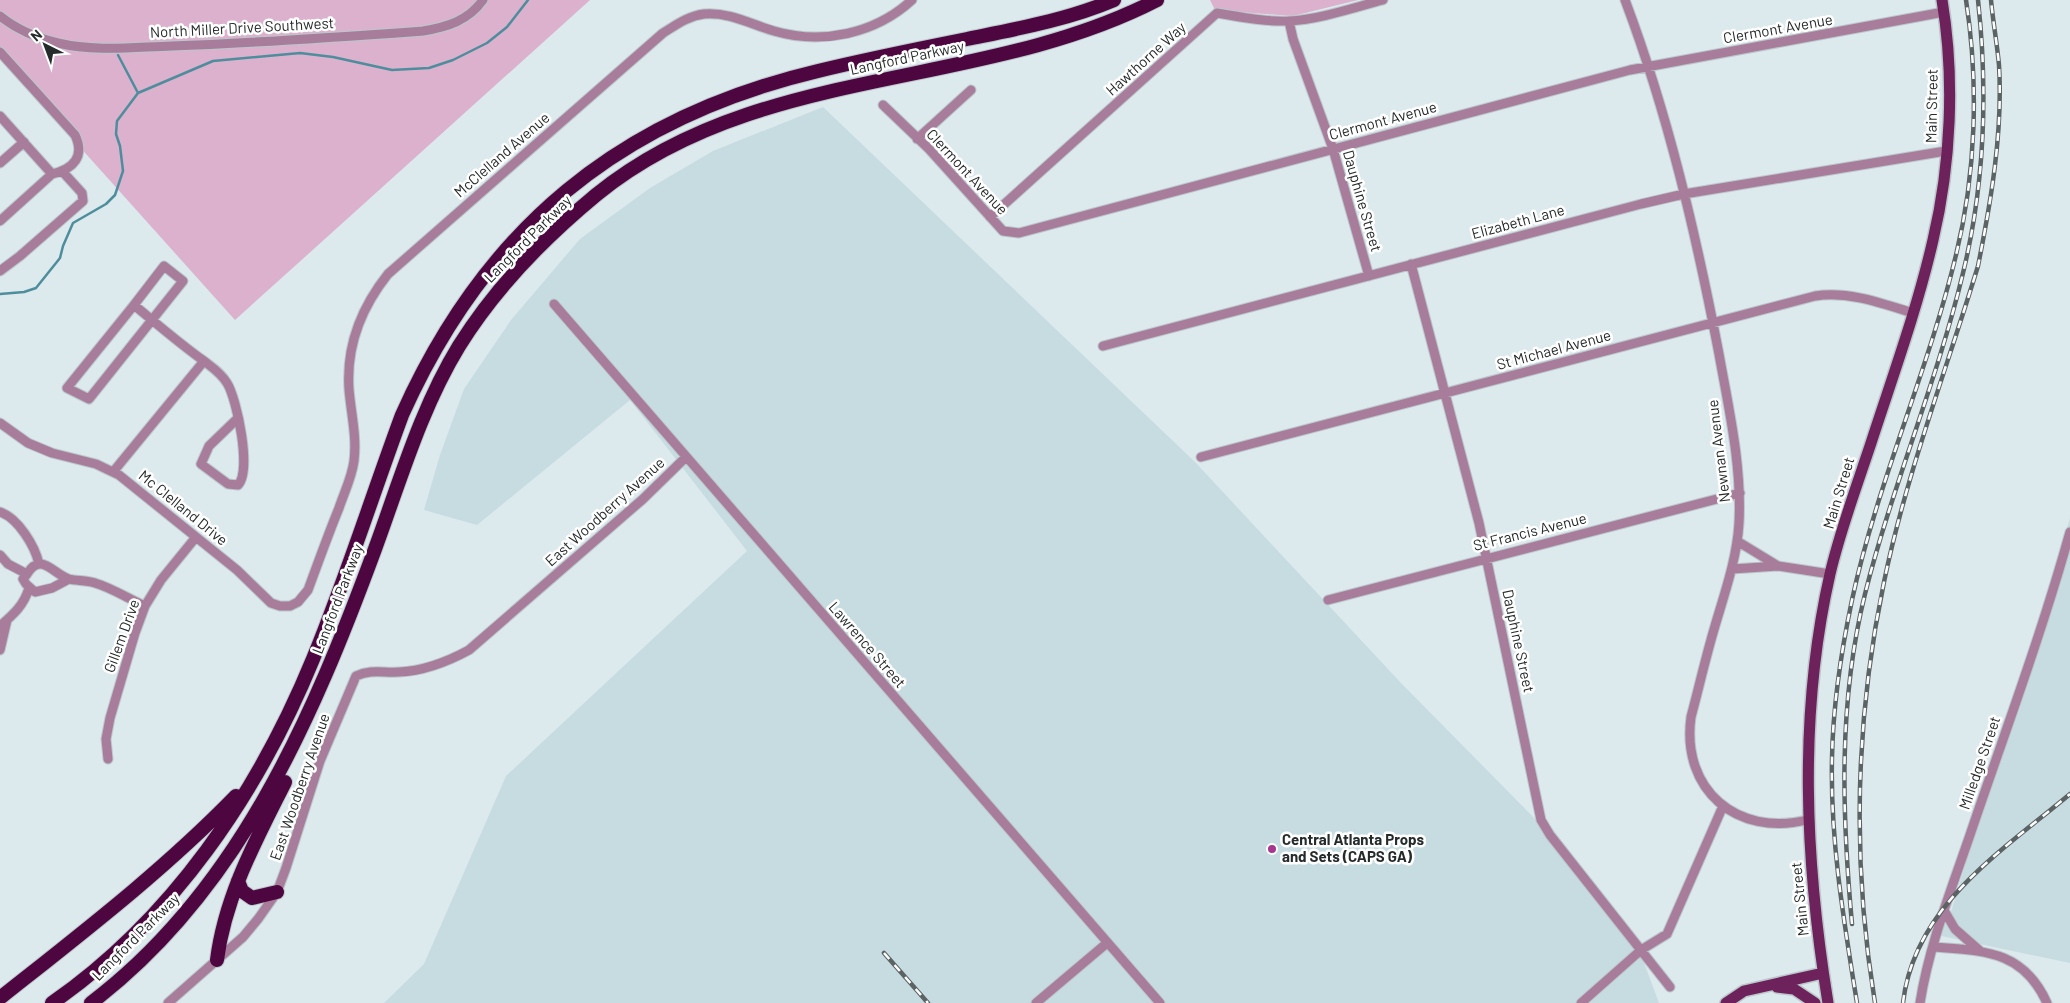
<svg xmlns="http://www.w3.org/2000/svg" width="2070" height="1003" font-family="Barlow,sans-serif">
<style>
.built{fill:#c7dce1}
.green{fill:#dbb1ce}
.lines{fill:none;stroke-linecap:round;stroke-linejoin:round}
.stream{stroke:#4e8d9c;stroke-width:2.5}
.minor-casing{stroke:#bbc7ca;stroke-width:11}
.major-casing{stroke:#bbc7ca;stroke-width:14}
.highway-casing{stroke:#bbc7ca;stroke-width:16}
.minor{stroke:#a87d9b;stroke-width:9}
.major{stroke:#6d225c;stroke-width:11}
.highway{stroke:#4e0640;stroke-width:14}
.rail-casing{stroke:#5c6365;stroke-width:4.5}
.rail{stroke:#fff;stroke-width:2.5;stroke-dasharray:8;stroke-linecap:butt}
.poi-dot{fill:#a8358f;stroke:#fff;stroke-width:2}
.labels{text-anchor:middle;stroke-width:5;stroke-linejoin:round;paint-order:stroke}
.street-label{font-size:15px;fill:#252a2b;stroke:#fff}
.poi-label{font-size:15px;font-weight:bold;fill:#252a2b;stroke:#fff;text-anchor:start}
</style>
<rect width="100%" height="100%" fill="#dce9ed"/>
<path class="built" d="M823 107 1195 462 1400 682 1548 832 1640 952 1659 1003H384L424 964 506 776 747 551 630 400 477 525 424 510 440 455 464 389 511 320 580 239 650 188 713 151Z
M2070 518V963L1932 934 1951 912Z"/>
<path class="green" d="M0 0H590L235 320 0 58Z
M1210 0H1358L1293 16 1215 10Z"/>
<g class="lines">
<path class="stream" d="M118 55 138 93
M0 294 24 292 36 288 60 258 63 246 73 223 106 204 115 195 123 171 120 146 116 134 117 121 138 93 213 61 300 53 333 57 392 70 429 68 453 60 487 43 507 27 528 0"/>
<defs>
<path id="minor" d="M1625 0C1668 114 1696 234 1719 354 1729 410 1742 466 1739 523 1737 558 1725 592 1715 626 1706 656 1699 687 1691 717 1681 790 1737 837 1807 820
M0 16C16 29 37 38 58 43 95 52 135 47 172 46 256 43 339 37 423 31 447 27 468 21 483 0
M1289 21 1293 39 1333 149 1369 276
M0 52 75 135C85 156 74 169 52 174L0 221
M883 105 929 149 1003 231 1019 233 1630 70 1944 12
M0 116 52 174
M917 139 971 90
M0 163 24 142
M990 217 1217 13C1241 17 1265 22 1289 21 1321 19 1352 8 1383 0
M1411 264 1479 523 1541 820 1550 835 1670 987
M0 271 20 256 83 201 82 193 62 171
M554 304 1160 1003
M134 305 164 266 183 281 89 399 67 388 134 305C157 324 180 344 204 361
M1103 346 1641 204 1684 194 1946 151
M0 423 28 443 52 453 96 464 119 475 237 570 271 603 280 606H290L298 602 308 590C318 563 328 535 339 508 344 493 352 477 354 461 357 436 351 414 349 389 346 345 361 308 388 274L663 33C676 25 688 16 704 14 730 12 750 24 774 31 822 45 875 34 912 0
M1201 457 1815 296C1849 291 1881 303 1913 313
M113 472 204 361C213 368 221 373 227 383 237 399 252 471 238 485L228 484 201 464 209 446 238 418
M0 512C18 518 35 546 39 564
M1737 541 1778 566
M0 555 8 564 27 574C41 551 53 574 69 579 76 581 87 580 95 583 112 588 129 599 145 606
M1732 569 1778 566 1830 574
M27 574 23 579 26 584 35 592 52 588 69 579
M1328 600 1740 493
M0 626C14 614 24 605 29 588
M0 650 7 620
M108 759 106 739 110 718 135 633 145 606 161 580 196 537
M1945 912 1955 929 1980 951
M1933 947C1984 951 2023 950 2047 1003
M168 1003 243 937 258 919 277 892 286 868 320 761 356 676C371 669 383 673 399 672 424 671 447 662 469 650L643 499 686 457
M1036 1003 1107 943
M1581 1003 1641 950 1667 934 1723 806
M1920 1003C1929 945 1952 888 1971 832 2005 732 2042 633 2070 532"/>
<path id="major" d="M1777 987 1794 989 1815 1003
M1726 1003 1744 991 1823 973
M1828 1003C1805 861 1798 715 1830 574 1840 531 1856 488 1870 446 1892 378 1917 310 1933 240 1951 164 1955 78 1942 0"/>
<path id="highway" d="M238 881 242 891 252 898 277 892
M217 960C225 896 256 840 285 782
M0 998C82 933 163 871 236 796
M52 1003C172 920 258 793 313 659 346 579 372 496 402 415 485 229 619 118 818 71 867 59 917 49 967 39 1016 29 1067 20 1114 0
M91 1003C239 891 313 717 375 549 400 481 421 408 459 346 495 288 544 238 596 195 758 63 978 92 1157 0"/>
</defs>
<use href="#minor" class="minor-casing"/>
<use href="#major" class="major-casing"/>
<use href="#highway" class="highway-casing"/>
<use href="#minor" class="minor"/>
<use href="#major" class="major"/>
<use href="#highway" class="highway"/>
<defs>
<path id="rail" d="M1852 924C1842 814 1838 703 1865 594 1892 486 1937 382 1963 273 1985 183 1988 92 1978 0
M884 953 928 1003
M1857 1003C1844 922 1830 840 1832 758 1833 705 1841 652 1852 600 1877 483 1928 372 1956 255 1976 173 1979 84 1966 0
M1875 1003C1852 863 1855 721 1884 582 1906 475 1946 371 1978 266 1991 201 2003 132 1999 65 1997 43 1993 22 1991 0
M1903 1003C1914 906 2002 851 2070 794"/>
</defs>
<use href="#rail" class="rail-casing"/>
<use href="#rail" class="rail"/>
</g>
<circle class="poi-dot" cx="1272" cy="849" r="5"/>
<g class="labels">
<g class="street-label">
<text transform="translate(242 28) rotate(-3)" y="5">North Miller Drive Southwest</text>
<text transform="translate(1778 29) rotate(-10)" y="5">Clermont Avenue</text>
<text transform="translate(907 58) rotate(-12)" y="5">Langford Parkway</text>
<text transform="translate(1146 59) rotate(-42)" y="5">Hawthorne Way</text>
<text transform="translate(1932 106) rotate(-89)" y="5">Main Street</text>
<text transform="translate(1383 121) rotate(-15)" y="5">Clermont Avenue</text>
<text transform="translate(502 155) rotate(-41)" y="5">McClelland Avenue</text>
<text transform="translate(967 172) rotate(47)" y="5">Clermont Avenue</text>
<text transform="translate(1362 201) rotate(74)" y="5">Dauphine Street</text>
<text transform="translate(1518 222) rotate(-15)" y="5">Elizabeth Lane</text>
<text transform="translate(528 239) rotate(-45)" y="5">Langford Parkway</text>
<text transform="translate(1554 350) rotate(-15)" y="5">St Michael Avenue</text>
<text transform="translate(1719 451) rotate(-97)" y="5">Newnan Avenue</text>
<text transform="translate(1839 493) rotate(-73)" y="5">Main Street</text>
<text transform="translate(183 508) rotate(39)" y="5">Mc Clelland Drive</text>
<text transform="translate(605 512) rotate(-42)" y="5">East Woodberry Avenue</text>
<text transform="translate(1530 532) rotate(-14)" y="5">St Francis Avenue</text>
<text transform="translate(338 599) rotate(-69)" y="5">Langford Parkway</text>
<text transform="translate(122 636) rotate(-70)" y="5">Gillem Drive</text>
<text transform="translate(1518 641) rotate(78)" y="5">Dauphine Street</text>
<text transform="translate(867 645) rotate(49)" y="5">Lawrence Street</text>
<text transform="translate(1980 763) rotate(-71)" y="5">Milledge Street</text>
<text transform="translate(300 787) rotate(-71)" y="5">East Woodberry Avenue</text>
<text transform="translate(1800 899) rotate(-96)" y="5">Main Street</text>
<text transform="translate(136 937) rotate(-45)" y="5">Langford Parkway</text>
</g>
<g class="poi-label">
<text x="1282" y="845">Central Atlanta Props<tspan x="1282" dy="17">and Sets (CAPS GA)</tspan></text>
</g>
</g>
<g transform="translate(45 45) rotate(318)" stroke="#ffffff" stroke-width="4" paint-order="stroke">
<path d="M0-4L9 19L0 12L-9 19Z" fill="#252a2b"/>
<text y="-8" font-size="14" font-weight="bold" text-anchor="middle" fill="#252a2b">N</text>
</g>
</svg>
